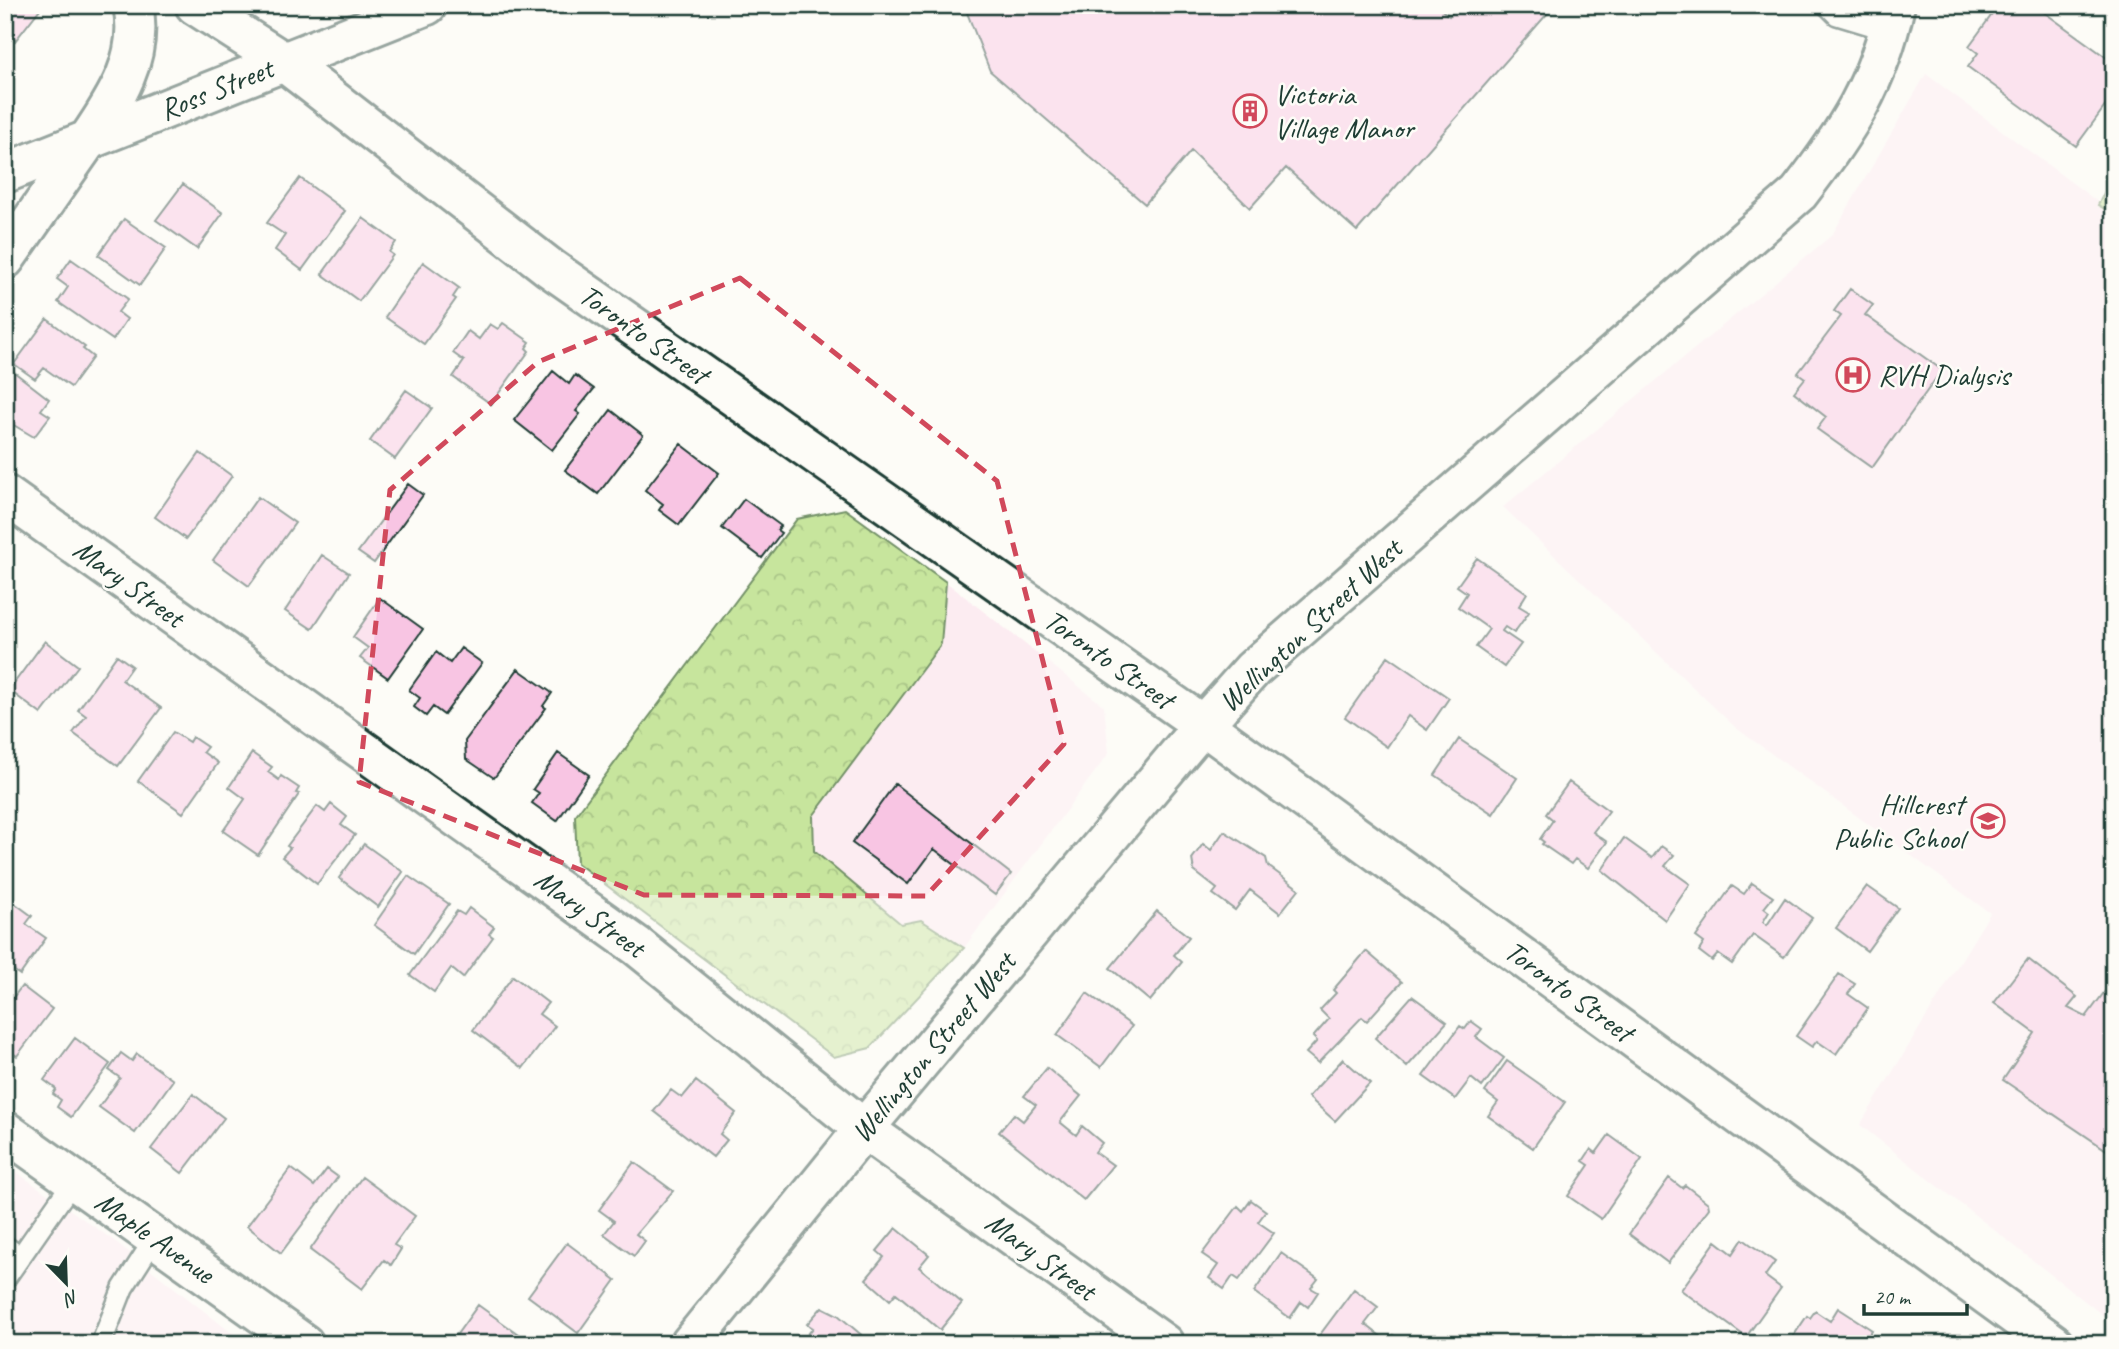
<svg xmlns="http://www.w3.org/2000/svg" width="2119" height="1349" font-family="Caveat,sans-serif">
<style>
.built{fill:#fcecf1}
.forest{fill:url(#forest-crowns);stroke:#739168;stroke-width:2}
.building{fill:#f8c5e3;stroke:#1f3d34;stroke-width:2}
.lines{fill:none;stroke-linecap:round;stroke-linejoin:round}
.service-casing{stroke:#1f3d34;stroke-width:24}
.minor-casing{stroke:#1f3d34;stroke-width:44}
.tertiary-casing{stroke:#1f3d34;stroke-width:44}
.secondary-casing{stroke:#1f3d34;stroke-width:44}
.service{stroke:#fdfcf7;stroke-width:19}
.minor{stroke:#fdfcf7;stroke-width:38}
.tertiary{stroke:#fdfcf7;stroke-width:38}
.secondary{stroke:#fdfcf7;stroke-width:38}
.marked{fill:none;stroke:#d1495b;stroke-width:5;stroke-dasharray:14 9;stroke-linejoin:round}
.labels{text-anchor:middle;stroke-width:5;stroke-linejoin:round;paint-order:stroke}
.street-label{font-size:30px;fill:#1f3d34;stroke:#fdfcf7}
.poi-label{font-size:30px;fill:#1f3d34;stroke:#fdfcf7;text-anchor:start}
</style>
<defs>
<pattern id="forest-crowns" width="20" height="18" patternUnits="userSpaceOnUse" patternTransform="scale(1.75)"><rect width="20" height="18" fill="#c7e59d"/><path d="M2 6a3 3 0 1 1 6 0M12 15a3 3 0 1 1 6 0" fill="none" stroke="#aac588"/></pattern>
</defs>
<rect width="100%" height="100%" fill="#fdfcf7"/>
<filter id="ink" filterUnits="userSpaceOnUse"><feTurbulence type="fractalNoise" baseFrequency=".0143" numOctaves="2"/><feDisplacementMap in="SourceGraphic" scale="14" xChannelSelector="R" yChannelSelector="G"/><feConvolveMatrix kernelMatrix="1 2 1 2 8 2 1 2 1" color-interpolation-filters="sRGB"/></filter>
<g filter="url(#ink)">
<path class="built" d="M1926 74 2114 214V1324L1860 1125 1990 913 1736 728 1503 507 1832 235Z
M946 582 1104 706 1109 753 964 948 921 920 901 925 814 851 813 816 941 644Z
M5 1164 116 1242 246 1344H5Z"/>
<path class="forest" d="M2114 173V214L2098 205Z
M845 509 946 582 941 644 813 816 814 851 901 924 921 920 964 948 870 1048 834 1057 577 863 575 816 797 519Z"/>
<path class="building" d="M5 5H43L15 41 5 33Z
M964 5H1436L1449 16 1459 5H1555L1357 231 1286 168 1250 208 1191 151 1145 204 990 71Z
M1999 5H2034L2114 63V94L2076 146 1968 67 1978 53 1969 46Z
M300 178 345 211 302 270 275 250 285 235 267 223Z
M183 184 223 213 197 249 156 220Z
M363 218 396 242 389 252 393 255 359 301 322 274Z
M124 219 166 248 140 285 98 255Z
M71 259 128 299 118 312 127 319 113 340 58 302 68 287 57 279Z
M423 262 459 288 453 297 456 299 424 344 385 317Z
M1850 289 1873 305 1865 315 1942 370 1872 468 1817 429 1826 417 1794 392 1805 378 1798 373 1841 316 1834 311Z
M47 319 85 347 83 349 93 357 71 387 44 368 35 379 14 364Z
M503 323 530 342 526 348 529 351 491 404 453 377 464 361 453 353 468 331 479 339 490 324 498 329Z
M5 365 49 399 41 410 50 416 34 437 5 420Z
M553 371 569 384 575 375 594 389 576 411 580 414 552 450 514 420Z
M406 390 432 408 395 459 370 441Z
M611 410 643 435 598 494 565 470Z
M681 444 719 473 679 525 659 510 663 504 645 490Z
M200 453 232 476 186 539 155 517Z
M408 484 423 495 374 563 358 552Z
M258 497 295 523 249 586 213 560Z
M744 499 781 526 777 530 781 533 762 558 722 528Z
M322 555 349 573 312 629 285 611Z
M1477 558 1527 593 1519 606 1529 612 1514 633 1505 627 1502 631 1521 644 1504 667 1476 647 1489 629 1458 607 1467 593 1457 586Z
M380 598 423 629 388 678 360 658 368 648 353 637Z
M45 641 78 666 41 714 9 690Z
M461 648 482 663 444 715 433 707 426 716 414 707 420 698 409 690 436 652 450 663Z
M117 655 132 666 122 680 161 708 118 766 73 733 86 716 78 710Z
M1388 656 1449 698 1427 730 1408 716 1387 747 1345 717Z
M518 669 552 693 543 706 546 708 494 778 466 759 465 741Z
M173 732 189 742 192 737 207 747 203 752 218 763 183 813 138 781Z
M1459 739 1517 778 1493 814 1435 775Z
M252 753 272 767 268 772 279 780 281 776 299 788 296 793 299 794 258 855 223 831 245 799 229 787Z
M558 753 589 775 557 821 532 803 539 793 533 789Z
M1569 782 1609 811 1593 832 1607 842 1588 868 1575 859 1571 864 1542 844 1544 842 1540 839 1553 820 1546 814Z
M895 784 1011 874 995 895 934 849 908 884 852 843Z
M331 804 347 817 341 825 355 835 317 884 282 857 290 848 287 846 317 806 325 812Z
M1224 831 1266 858 1268 866 1299 889 1280 913 1250 890 1235 910 1213 894 1217 889 1194 871 1192 859 1203 844 1211 850Z
M1624 838 1652 858 1661 846 1674 855 1665 866 1690 884 1665 920 1602 870Z
M364 844 403 872 378 907 339 878Z
M408 876 449 904 414 954 374 925Z
M1752 883 1773 897 1764 908 1769 912 1763 922 1767 925 1785 898 1812 918 1784 957 1753 935 1732 964 1718 954 1712 961 1699 951 1704 943 1696 937 1732 886 1744 894Z
M1867 886 1898 908 1867 951 1836 928Z
M9 899 32 916 26 924 46 938 20 975 5 964V904Z
M469 908 494 927 489 934 493 937 463 978 451 968 434 992 410 975 457 911 464 915Z
M1157 911 1189 937 1174 955 1182 962 1150 1001 1110 968Z
M1366 951 1402 982 1367 1021 1362 1017 1318 1063 1306 1053 1317 1041 1313 1037 1329 1019 1320 1010 1336 993 1333 990Z
M2028 959 2077 997 2068 1008 2086 1017 2114 979V1155L2003 1080 2035 1033 1994 1003Z
M1839 974 1855 984 1848 994 1868 1008 1836 1054 1817 1041 1812 1047 1796 1036Z
M513 976 548 1003 539 1014 555 1026 523 1068 473 1030Z
M22 986 52 1009 17 1056 5 1048V1008Z
M1087 993 1132 1026 1101 1067 1057 1035Z
M1412 996 1447 1022 1407 1067 1375 1038Z
M1471 1021 1482 1029 1476 1037 1504 1058 1482 1087 1471 1078 1455 1099 1423 1076 1460 1026 1465 1029Z
M75 1038 110 1064 71 1117 57 1107 61 1100 53 1094 56 1089 44 1080Z
M121 1053 132 1061 137 1054 173 1080 135 1133 99 1107 120 1078 109 1070Z
M1343 1059 1370 1083 1335 1121 1308 1097Z
M1507 1061 1565 1102 1533 1148 1488 1116 1498 1102 1485 1092Z
M1047 1068 1081 1096 1060 1122 1076 1135 1082 1126 1102 1143 1095 1152 1113 1165 1084 1200 999 1132 1014 1114 1023 1121 1036 1105 1024 1096Z
M696 1081 736 1113 720 1134 727 1140 713 1157 654 1111 671 1090 682 1098Z
M193 1094 224 1118 182 1173 151 1149Z
M1609 1135 1642 1159 1601 1219 1568 1196 1589 1165 1583 1161 1591 1149 1596 1153Z
M634 1162 673 1191 636 1234 645 1241 634 1256 604 1234 614 1221 599 1210Z
M291 1168 314 1186 327 1169 338 1177 281 1253 247 1226Z
M362 1177 415 1216 394 1245 401 1249 391 1265 384 1260 362 1289 310 1250Z
M1669 1178 1682 1188 1685 1185 1708 1203 1709 1208 1668 1263 1629 1234Z
M1251 1200 1266 1211 1258 1222 1274 1233 1239 1280 1233 1276 1224 1289 1209 1278 1218 1265 1202 1254 1238 1206 1243 1211Z
M896 1228 929 1255 919 1267 962 1303 940 1330 896 1293 890 1300 866 1279 884 1257 877 1251Z
M1743 1239 1775 1262 1765 1276 1781 1288 1746 1337 1681 1290 1716 1241 1733 1254Z
M567 1243 616 1280 578 1333 528 1296Z
M1281 1253 1318 1279 1311 1288 1318 1292 1308 1307 1301 1302 1290 1318 1254 1292Z
M1354 1289 1378 1307 1365 1324 1388 1342 1393 1335 1405 1344H1313Z
M478 1305 532 1344H450Z
M822 1307 838 1315 865 1338 861 1344H800L813 1328 807 1324Z
M1838 1308 1872 1330 1863 1344H1788L1807 1316 1810 1318 1815 1311 1830 1321Z"/>
<g class="lines">
<defs>
<path id="service" d="M1827 5 1837 15 1890 31
M5 1246 20 1257
M5 1279 74 1180
M101 1344 123 1288 155 1238"/>
<path id="minor" d="M195 5 284 62 550 268 1203 725 2054 1344
M5 259 88 140
M5 495 637 946 864 1129 1164 1344
M5 1131 304 1344"/>
<path id="tertiary" d="M690 1344 864 1129 1203 725 1253 669 1799 193C1847 131 1878 84 1895 5"/>
<path id="secondary" d="M88 140C116 99 144 57 133 5
M5 173 427 5"/>
</defs>
<use href="#service" class="service-casing"/>
<use href="#minor" class="minor-casing"/>
<use href="#tertiary" class="tertiary-casing"/>
<use href="#secondary" class="secondary-casing"/>
<use href="#service" class="service"/>
<use href="#minor" class="minor"/>
<use href="#tertiary" class="tertiary"/>
<use href="#secondary" class="secondary"/>
</g>
</g>
<path d="M0 0H2119V1349H0ZM740 278 997 481 1064 744 926 896 644 895 359 782 390 490 538 362Z" fill="#fdfcf7" fill-opacity=".55" fill-rule="evenodd"/>
<path class="marked" d="M740 278 997 481 1064 744 926 896 644 895 359 782 390 490 538 362Z"/>
<defs>
<symbol id="building-ring" viewBox="-11 -11 22 22"><circle r="9.5" fill="#fdfcf7" stroke="#d1495b" stroke-width="1.5"/><path d="M-4-6H4V6H1V3H-1V6H-4ZM-2.5-4.3h1.7v1.8h-1.7ZM.8-4.3h1.7v1.8H.8ZM-2.5-1h1.7V.8h-1.7ZM.8-1h1.7V.8H.8Z" fill="#d1495b"/></symbol>
<symbol id="hospital-ring" viewBox="-11 -11 22 22"><circle r="9.5" fill="#fdfcf7" stroke="#d1495b" stroke-width="1.5"/><path d="M-5-5h3v3.5h4V-5h3V5h-3V1.5h-4V5h-3Z" fill="#d1495b"/></symbol>
<symbol id="school-ring" viewBox="-11 -11 22 22"><circle r="9.5" fill="#fdfcf7" stroke="#d1495b" stroke-width="1.5"/><path d="M0-5L7-2L0 1L-7-2ZM-4 1L0 2.5L4 1V4Q0 6-4 4Z" fill="#d1495b"/></symbol>
</defs>
<g fill-rule="evenodd">
<use href="#building-ring" x="1231" y="92" width="38" height="38"/>
<use href="#hospital-ring" x="1834" y="356" width="38" height="38"/>
<use href="#school-ring" x="1969" y="802" width="38" height="38"/>
</g>
<g class="labels">
<g class="street-label">
<text transform="translate(216 89) rotate(-22)" y="10">Ross Street</text>
<text transform="translate(644 334) rotate(35)" y="10">Toronto Street</text>
<text transform="translate(129 583) rotate(36)" y="10">Mary Street</text>
<text transform="translate(1310 625) rotate(-43)" y="10">Wellington Street West</text>
<text transform="translate(1109 659) rotate(35)" y="10">Toronto Street</text>
<text transform="translate(590 913) rotate(36)" y="10">Mary Street</text>
<text transform="translate(1569 991) rotate(36)" y="10">Toronto Street</text>
<text transform="translate(933 1047) rotate(-50)" y="10">Wellington Street West</text>
<text transform="translate(155 1237) rotate(35)" y="10">Maple Avenue</text>
<text transform="translate(1041 1256) rotate(36)" y="10">Mary Street</text>
</g>
<g class="poi-label">
<text x="1274" y="104">Victoria<tspan x="1274" dy="34">Village Manor</tspan></text>
<text x="1878" y="385">RVH Dialysis</text>
<text x="1964" y="814" text-anchor="end">Hillcrest<tspan x="1964" dy="34">Public School</tspan></text>
</g>
</g>
<rect width="2119" height="1349" fill="none" stroke="#fdfcf7" stroke-width="28"/>
<rect x="14" y="14" width="2091" height="1321" fill="none" stroke="#1f3d34" stroke-width="2.5" filter="url(#ink)"/>
<g transform="translate(66 1283) rotate(157)" stroke="#fdfcf7" stroke-width="5" paint-order="stroke">
<path d="M0-5L12 26L0 18L-12 26Z" fill="#1f3d34"/>
<text y="-10" font-size="19" font-weight="bold" text-anchor="middle" fill="#1f3d34">N</text>
</g>
<path d="M1864 1304v10h103v-10" fill="none" stroke="#1f3d34" stroke-width="3.5"/>
<text x="1874" y="1304" font-size="21" fill="#1f3d34" stroke="#fdfcf7" stroke-width="5" paint-order="stroke">20 m</text>
</svg>
